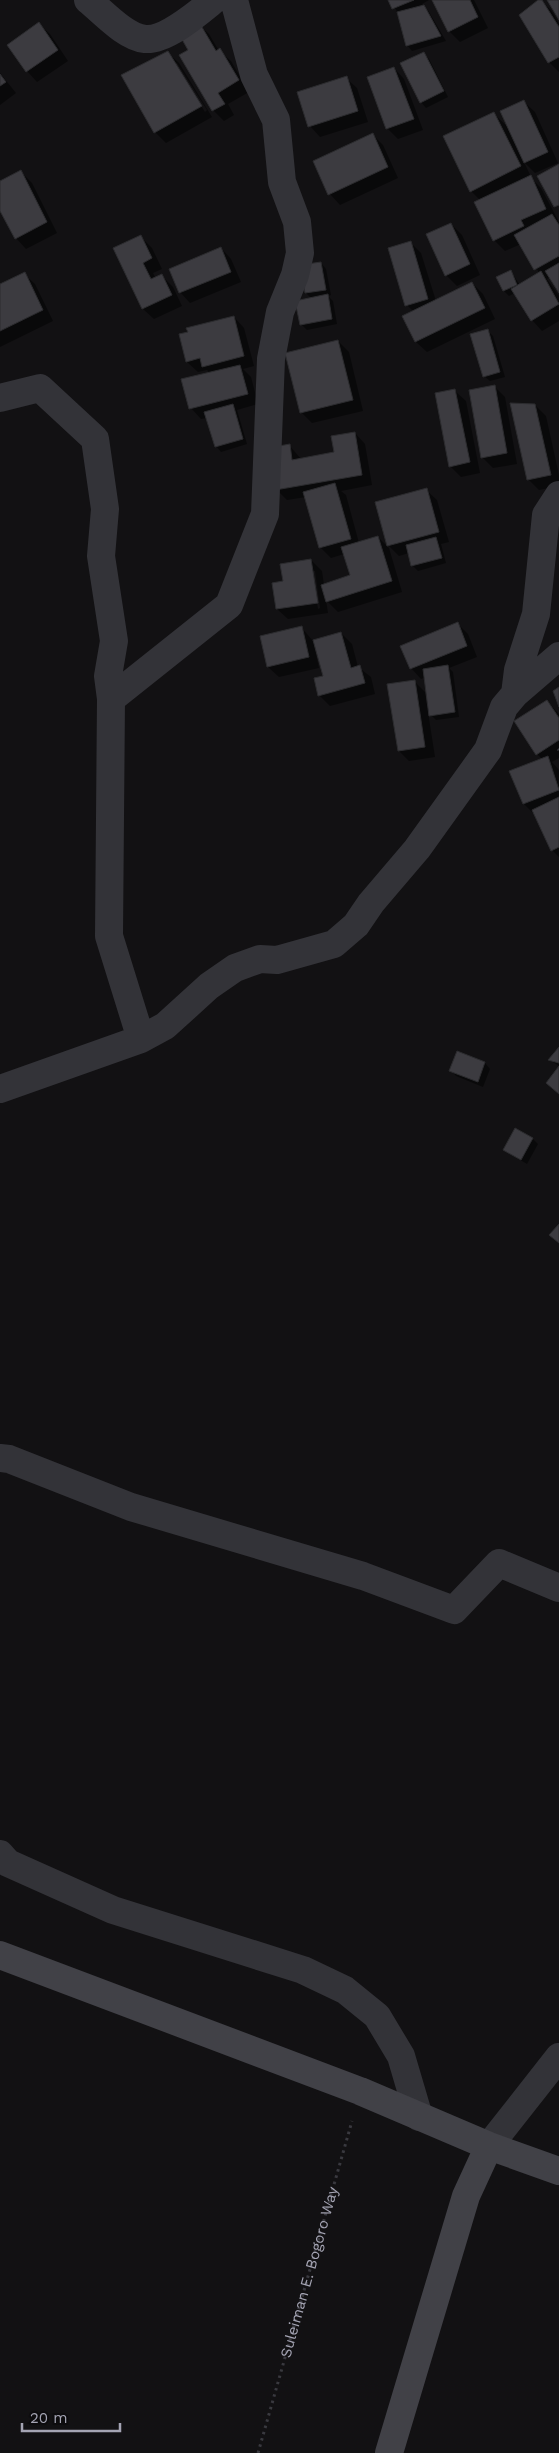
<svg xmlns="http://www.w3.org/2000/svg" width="559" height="2453" font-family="'Work Sans',sans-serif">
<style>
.shadow{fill:#0007;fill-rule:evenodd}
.building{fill:#3c3b40;stroke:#2c2c2f}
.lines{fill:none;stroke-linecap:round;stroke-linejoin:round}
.path{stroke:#39393f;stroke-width:3;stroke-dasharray:2.5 4;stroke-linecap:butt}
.minor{stroke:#333338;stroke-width:28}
.secondary{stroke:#414147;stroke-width:28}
.labels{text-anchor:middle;stroke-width:4;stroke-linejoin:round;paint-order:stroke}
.street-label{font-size:15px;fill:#a4a4b3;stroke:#0d0c0e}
</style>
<rect width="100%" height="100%" fill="#121113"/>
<path class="shadow" d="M390 0H429L422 4 429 12 446 41 412 51 407 45 398 13Z
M434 0H474L488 28 460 42 449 31Z
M540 0 551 10 559 23V72L549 62Z
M39 24 50 34 68 61 37 82 27 71Z
M198 24 209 34 219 51 231 61 249 92 228 104 234 115 224 121 213 110 190 51Z
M168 53 179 63 212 117 166 143 155 132ZM174 63H177L207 110 205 112Z
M423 53 429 59 448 97 426 108 421 102Z
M394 68 404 79 423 130 398 139 387 128Z
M0 73 16 93 0 105Z
M346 78 357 88 368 122 320 137 310 126 299 93Z
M524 102 535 112 558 163 535 173 524 162 532 179 541 188 559 222V291L551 277 547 279 559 296V321L542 331 532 320 515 293 509 296 504 291 511 272 520 285 540 274 521 244 505 251 494 240 481 201 471 191 493 113 509 128Z
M372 134 383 145 398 178 340 205 330 194Z
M21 172 32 183 57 233 26 249 16 238 0 208V183Z
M451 224 462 235 480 275 457 286 446 275Z
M141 237 152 248 162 269 153 273 156 279 162 276 173 287 182 306 154 319 143 309 115 249Z
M410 242 421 253 436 301 472 283 483 294 495 319 427 352 416 342 404 317 414 312 407 305Z
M221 248 231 259 241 282 190 303 180 292Z
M321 263 326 269 331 295 328 296 333 301 337 324 307 330 301 324 312 299 306 293 301 266Z
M24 274 35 284 53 321 0 347V286Z
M234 317 244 328 254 366 243 369 251 377 258 404 237 410 247 444 221 452 216 446 207 418 201 419 191 408 210 373 207 370 198 372 187 362Z
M487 330 493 336 505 377 490 381 484 376Z
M338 341 349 352 363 411 312 423 301 412Z
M495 387 505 397 517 464 493 468 482 457Z
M455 391 466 401 480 473 461 477 450 466Z
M535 405 546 416 559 475V486L539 490 528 479Z
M355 433 365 444 372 485 341 491 346 495 359 543 378 537 389 548 402 592 338 612 326 600 328 613 288 619 277 609 284 582 311 560 322 571 324 585 352 576 344 554 331 558 320 547 306 497 287 500 276 489 289 445 301 459 336 453ZM312 571H315L320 608 318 609Z
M426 490 437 500 449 542 441 544 446 563 418 571 412 565 409 553 399 556 388 545Z
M458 624 468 634 477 657 449 668 453 672 459 717 436 720 428 712 435 757 409 761 399 751 414 681 425 692 427 705H429L426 677 421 679 411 668Z
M301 627 313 641 341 633 352 644 358 667 371 677 375 694 330 706 319 695 325 677 316 644 314 645 319 668 279 677 268 667Z
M547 701 559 714V758L552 762 559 770V857L552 850 534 814 524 804 511 772 542 759 537 754Z
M559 1049V1066L550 1060Z
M458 1052 485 1063 490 1069 483 1087 456 1076 451 1070Z
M533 1139 538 1144 527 1164 504 1150Z"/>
<path class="building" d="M388 0H414L392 9Z
M432 0H470L478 17 448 32Z
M538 0H542L559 27V57L548 63 519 15Z
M547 0H559V20Z
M424 5 441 36 406 46 397 12Z
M39 22 58 50 26 72 7 45Z
M199 22 216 51 220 48 239 80 218 93 225 104 212 111 179 55 188 50 179 34Z
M168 51 202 106 154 133 121 75Z
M424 52 444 91 420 103 400 63Z
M394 67 414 119 386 129 367 77Z
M0 74 6 82 0 86Z
M347 76 358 111 308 127 297 92Z
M524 100 548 152 524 163 500 111Z
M494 112 521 166 470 192 443 136Z
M373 133 388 167 328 195 313 161Z
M559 164V205L554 207 537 176Z
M21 170 47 222 15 239 0 211V181Z
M531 175 546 209 521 220 524 226 493 241 474 202Z
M552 214 559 225V256L534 270 514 235Z
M451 223 470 264 445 276 426 234Z
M141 235 152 258 143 263 151 279 162 274 172 295 142 309 113 248Z
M411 241 428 299 405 306 388 248Z
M221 247 231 272 179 293 169 269Z
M321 262 326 290 305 293 300 265Z
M559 263V293L545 271Z
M511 270 517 285 503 291 496 277Z
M541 271 559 304 531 321 511 289Z
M25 272 43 310 0 331V284Z
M472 282 485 308 415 342 402 316Z
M328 294 332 319 300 325 295 301Z
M234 316 244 356 202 367 200 358 186 362 179 334 188 332 186 328Z
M488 329 500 372 483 377 470 334Z
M338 340 353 400 300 413 285 353Z
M240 365 248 394 189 409 181 379Z
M495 385 507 453 481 458 469 390Z
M455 389 470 462 449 467 435 393Z
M510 403 535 404 551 475 527 480Z
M233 404 243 439 215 447 204 412Z
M355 432 362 475 275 490 268 448 290 444 292 460 334 452 331 436Z
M335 483 351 539 319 548 303 492Z
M427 488 439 532 387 546 375 502Z
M378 536 392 581 326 602 321 585 350 575 341 547Z
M436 537 442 558 411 566 406 545Z
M311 559 318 603 276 609 272 583 283 581 280 564Z
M458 622 467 646 410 669 400 646Z
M302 626 309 657 267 667 260 636Z
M341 632 351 668 360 665 365 683 318 696 314 678 323 676 313 640Z
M448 665 455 712 429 716 423 669Z
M415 680 425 747 398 751 387 684Z
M559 687V707L553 691Z
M547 700 559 718V740L536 755 514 721Z
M548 756 559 790 523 804 509 771Z
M559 797V847L551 851 532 810Z
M559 1047V1063L548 1060Z
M457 1051 485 1062 478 1082 449 1071Z
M559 1066V1094L546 1083Z
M515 1128 533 1138 521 1160 503 1150Z
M559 1224V1243L549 1235Z"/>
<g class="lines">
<g class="path">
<path d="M558 749 559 750"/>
<path id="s1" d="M258 2453 352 2121"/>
</g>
<path class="minor" d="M88 0C103 12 125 37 145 39 166 41 198 13 214 0
M0 398 40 388 95 439 105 509 101 556 114 641 108 676 111 699 109 936 141 1039
M515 694 559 656
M111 699 229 605 265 514 271 359 280 312 295 275 300 253 297 222 282 182 276 120 254 75 234 0
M0 1089 141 1039 165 1026 209 986 235 968 260 959 277 960 334 944 356 925 371 903 417 849 488 750 504 707 515 694 518 670 536 614 546 515 559 495
M0 1458 9 1459 131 1507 363 1576 454 1610 499 1563 559 1588
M0 1854 8 1863 113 1910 303 1970 345 1990 377 2016 401 2056 419 2117
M489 2146 559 2057"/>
<path class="secondary" d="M0 1955 360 2091 489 2146 559 2171
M389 2453 466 2196 489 2146"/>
</g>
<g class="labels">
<g class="street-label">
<text dy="5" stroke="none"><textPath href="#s1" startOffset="188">Suleiman E. Bogoro Way</textPath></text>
</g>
</g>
<path d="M22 2423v8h98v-8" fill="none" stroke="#a4a4b3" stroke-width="2.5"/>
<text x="30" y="2423" font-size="15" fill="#a4a4b3" stroke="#0d0c0e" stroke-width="4" paint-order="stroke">20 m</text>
</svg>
